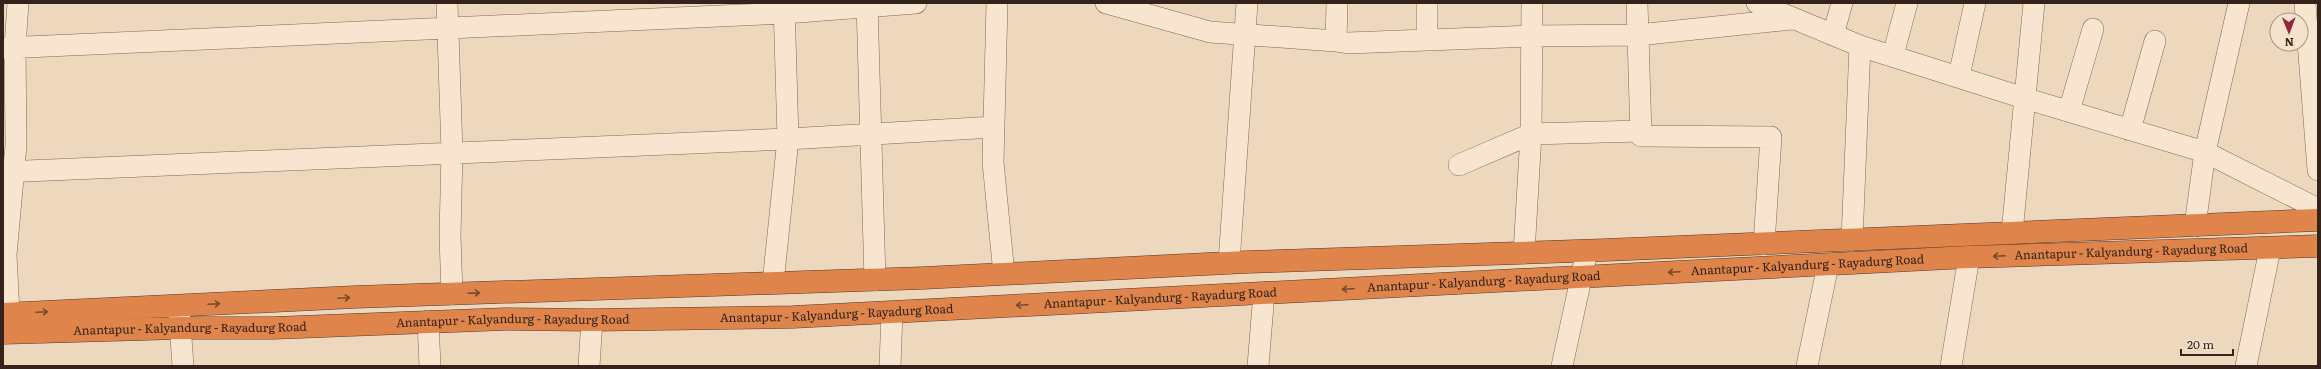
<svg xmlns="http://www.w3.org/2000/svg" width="2321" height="369" font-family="Literata,serif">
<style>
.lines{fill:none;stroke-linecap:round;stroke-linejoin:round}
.minor-casing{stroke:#856756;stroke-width:22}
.highway-casing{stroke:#52372b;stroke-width:23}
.minor{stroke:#f8e5cf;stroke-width:21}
.highway{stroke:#df854b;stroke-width:22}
.oneway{stroke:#784a2e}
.labels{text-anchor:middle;stroke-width:3;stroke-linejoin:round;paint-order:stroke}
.street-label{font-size:12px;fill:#34231b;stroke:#f5e2cc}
</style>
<rect width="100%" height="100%" fill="#edd7bd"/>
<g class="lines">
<defs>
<path id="minor" d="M447 3 452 152 450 236 452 294
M867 3 875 280
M997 3 993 162 1004 274
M1106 3 1210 32 1336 41
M1337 3 1336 41 1348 43 1532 36 1638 35 1792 19
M1637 3 1641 136 1771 137 1764 244
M1757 3 1860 46 2024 98 2205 152 2318 209
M2305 3 2318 170
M1833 35 1842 3
M1427 40V3
M3 48 785 13 916 3
M1893 55 1907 3
M1959 76 1975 3
M2069 111 2093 29
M2130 130 2155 41
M1459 165 1531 134 1640 131
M3 172 788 139 994 127
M2195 226 2205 152 2239 3
M2012 233 2034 3
M1852 240 1860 46
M1524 253 1531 134 1532 3
M1229 263 1247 3
M773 283 788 139 784 3
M179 310 183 366
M9 313 6 255 16 145 15 47 18 3
M428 321 430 366
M589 366 592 320
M890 366 892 312
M1258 366 1264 293
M1562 366 1587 251
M1807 366 1828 265
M1951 366 1969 257
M2246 366 2270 249"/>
<g id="highway">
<path d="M3 314 355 297 923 278 1247 262 1605 250 2318 220"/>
<path id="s1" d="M3 333 181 328H273L506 319 592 320 793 317 1969 257 2318 246"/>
</g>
</defs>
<use href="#minor" class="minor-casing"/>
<use href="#highway" class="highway-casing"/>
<use href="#minor" class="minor"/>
<use href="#highway" class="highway"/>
</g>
<defs><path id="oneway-shaft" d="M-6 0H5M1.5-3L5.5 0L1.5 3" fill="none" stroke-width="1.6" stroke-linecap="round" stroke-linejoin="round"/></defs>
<g class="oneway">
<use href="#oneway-shaft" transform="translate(1999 256) rotate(177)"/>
<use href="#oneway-shaft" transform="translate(1674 272) rotate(177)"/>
<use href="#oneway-shaft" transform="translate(1348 289) rotate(177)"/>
<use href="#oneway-shaft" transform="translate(474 293) rotate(-2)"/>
<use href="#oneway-shaft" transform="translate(344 298) rotate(-3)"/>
<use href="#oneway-shaft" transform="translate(214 304) rotate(-3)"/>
<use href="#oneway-shaft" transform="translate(1022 305) rotate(177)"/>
<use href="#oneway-shaft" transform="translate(42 312) rotate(-3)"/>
</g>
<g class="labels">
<g class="street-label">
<text dy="4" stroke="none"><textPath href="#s1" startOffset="2130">Anantapur - Kalyandurg - Rayadurg Road</textPath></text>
<text dy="4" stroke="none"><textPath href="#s1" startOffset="1806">Anantapur - Kalyandurg - Rayadurg Road</textPath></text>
<text dy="4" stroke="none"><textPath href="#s1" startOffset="1482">Anantapur - Kalyandurg - Rayadurg Road</textPath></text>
<text dy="4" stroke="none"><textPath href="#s1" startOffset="1158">Anantapur - Kalyandurg - Rayadurg Road</textPath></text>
<text dy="4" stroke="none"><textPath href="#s1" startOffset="834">Anantapur - Kalyandurg - Rayadurg Road</textPath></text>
<text dy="4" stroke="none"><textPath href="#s1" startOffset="510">Anantapur - Kalyandurg - Rayadurg Road</textPath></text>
<text dy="4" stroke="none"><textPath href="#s1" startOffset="187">Anantapur - Kalyandurg - Rayadurg Road</textPath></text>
</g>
</g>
<rect width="2321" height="369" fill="none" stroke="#34231b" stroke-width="8"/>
<g transform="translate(2289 32) rotate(179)"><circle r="19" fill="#f5e2cc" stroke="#a89685"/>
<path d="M0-3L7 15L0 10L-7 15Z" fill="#93273a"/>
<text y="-6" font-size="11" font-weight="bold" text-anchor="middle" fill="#34231b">N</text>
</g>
<path d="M2181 349v6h52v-6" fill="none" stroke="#34231b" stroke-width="2"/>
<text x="2187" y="349" font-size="12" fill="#34231b" stroke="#f5e2cc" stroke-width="3" paint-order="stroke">20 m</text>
</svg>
